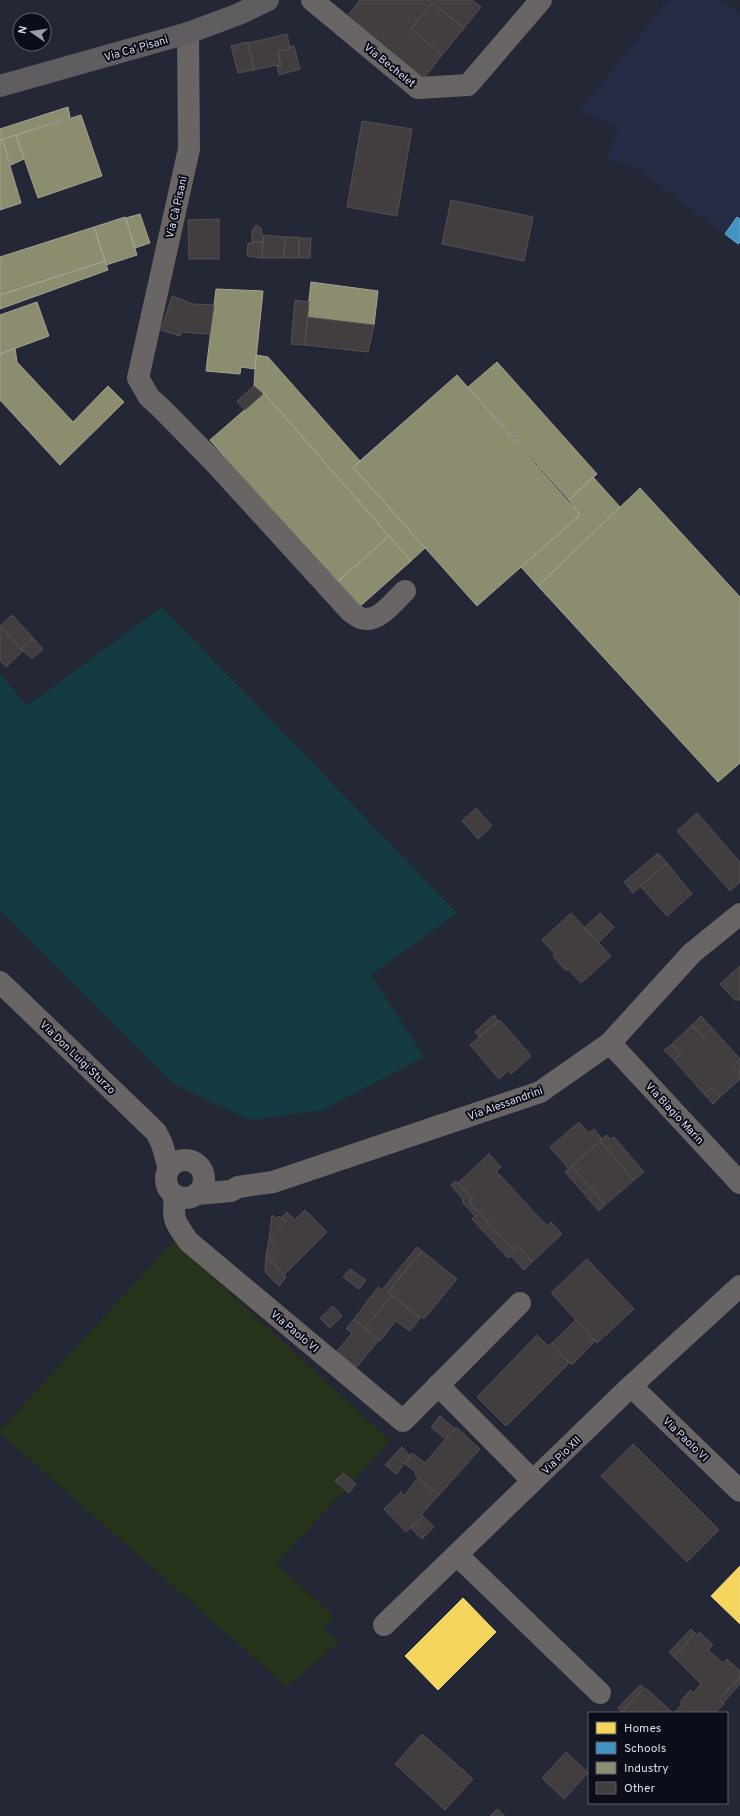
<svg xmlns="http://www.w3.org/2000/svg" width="740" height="1816" font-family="Overpass,sans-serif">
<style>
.built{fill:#252a45}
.green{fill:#263219}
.water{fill:#133b41}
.homes{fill:#f6d55c;stroke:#edd787}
.schools{fill:#4393c3;stroke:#70a9cf}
.industry{fill:#8c8c6e;stroke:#a3a494}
.building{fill:#423e40;stroke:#535052}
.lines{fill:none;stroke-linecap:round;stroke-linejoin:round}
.minor{stroke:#686564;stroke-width:22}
.major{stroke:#5f5d60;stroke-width:22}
.labels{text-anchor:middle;stroke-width:4;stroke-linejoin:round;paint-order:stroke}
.street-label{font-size:11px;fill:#d8dbec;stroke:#0b0d18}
</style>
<rect width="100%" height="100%" fill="#242735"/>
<path class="built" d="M668 0H720L740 14V246L631 165 607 161 619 126 579 112Z"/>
<path class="green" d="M174 1241 390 1441 276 1564 334 1616 323 1629 339 1642 287 1687 0 1433V1430Z"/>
<path class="water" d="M162 607 457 913 371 975 424 1057 323 1110 251 1120 175 1085 0 910V673L27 706Z"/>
<path class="homes" d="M740 1566V1624L711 1596Z
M463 1598 496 1632 438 1690 405 1656Z"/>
<path class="schools" d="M737 217 740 219V242L738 244 725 234Z"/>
<path class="industry" d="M68 107 70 117 0 140V129Z
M81 115 102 176 38 198 16 135Z
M16 135 24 159 11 165 2 139Z
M2 139 21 203 0 210V140Z
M140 214 150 243 135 248 126 218Z
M125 217 137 255 106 265 94 227Z
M94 227 105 261 0 295V257Z
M105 261 108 270 0 309V295Z
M311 282 378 291 374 325 307 317Z
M216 289 263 291 255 369 241 367 240 374 206 371Z
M37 302 49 336 0 354V315Z
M15 348 17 362 73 422 108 386 124 402 60 465 0 400V354Z
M256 355 268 357 360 461 353 467 425 548 411 561 264 393 263 394 254 386Z
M497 362 597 474 569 500 468 387Z
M457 375 580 515 477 606 353 467Z
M264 393 389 536 335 584 210 440Z
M593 477 620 507 538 586 521 567 580 515 569 500Z
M640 488 740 597V763L718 782 538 586Z
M389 536 411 561 357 609 335 584Z"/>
<path class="building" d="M360 0H472L481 7 464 28 432 3 411 29 442 55 424 78 347 16Z
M432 3 464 28 442 55 411 29Z
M287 34 290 49 278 51 281 66H277V65L254 70 248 43Z
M247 42 254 70 238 73 231 46Z
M290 46H294L300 69 279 75 277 66H281L278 51 290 49Z
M362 121 412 129 397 216 347 207Z
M451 200 533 217 524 261 442 244Z
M219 219V259H189L188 220Z
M256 225 261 228 263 242H252V231Z
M263 235 285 237 284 258H262Z
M285 237H299V258H284Z
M299 238H311L310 258H299Z
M252 242H263L262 258 247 256 248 243 252 244Z
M172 296 193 304 214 305 210 334 181 332 180 336 161 330Z
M295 300 309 302 305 345 291 344Z
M307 317 374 325 368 352 305 345Z
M254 386 263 394 245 410 237 401Z
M12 615 33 638 21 649 0 626Z
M0 626 23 651 6 667 0 660Z
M33 638 43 649 32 659 21 649Z
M476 808 492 826 478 839 462 821Z
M697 813 740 862V882L730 891 677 831Z
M658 853 667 863 633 893 624 882Z
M667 863 692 894 667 916 640 886Z
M571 913 611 956 581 983 568 969 566 971 553 956 555 954 542 940Z
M600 913 614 927 598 943 584 928Z
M740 966V1001L738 999 736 1001 720 984Z
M494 1015 498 1021 479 1037 475 1032Z
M701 1016 712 1028 703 1037 692 1025Z
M500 1020 531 1056 511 1074 509 1070 499 1079 470 1045Z
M692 1025 703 1037 712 1028 740 1059 733 1066 740 1073V1079L720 1097 711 1088 704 1094 674 1060 681 1054 672 1044Z
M672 1044 681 1054 674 1060 664 1050Z
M740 1059V1073L733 1066Z
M711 1088 720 1097 713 1104 704 1094Z
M579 1122 589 1133 594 1129 602 1139 569 1169 550 1147Z
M607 1135 611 1139 614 1137 644 1172 634 1180 600 1141Z
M600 1141 634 1180 605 1205 572 1166Z
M489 1154 501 1167 496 1171 547 1226 551 1222 562 1234 532 1262 519 1247 514 1251 469 1202 473 1199 458 1183Z
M572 1166 605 1205 599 1211 565 1172Z
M456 1181 473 1199 469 1202 514 1251 519 1247 532 1262 524 1270 511 1256 508 1258 472 1219 475 1216 462 1202 464 1201 451 1185Z
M305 1210 327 1232 284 1275 266 1256 276 1246 269 1239 286 1222 281 1218 287 1212 295 1220Z
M272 1215 277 1219 279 1216 286 1222 269 1239Z
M269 1239 276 1246 266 1256Z
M417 1247 422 1251 388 1292 392 1295 365 1328 354 1319 378 1287 382 1290Z
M422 1251 457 1279 424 1319 421 1316 420 1318 388 1292Z
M266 1256 286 1277 279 1286 265 1272Z
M587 1259 634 1309 597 1343 551 1293Z
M350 1269 366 1280 359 1289 343 1277Z
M392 1295 420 1318 410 1331 396 1321 380 1341 365 1328Z
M333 1306 342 1316 330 1328 320 1318Z
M354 1319 379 1340 356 1368 337 1351 352 1333 346 1329Z
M576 1320 595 1341 572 1365 551 1344Z
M537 1335 548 1346 551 1344 569 1363 506 1426 477 1397Z
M440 1416 455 1429 445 1439 431 1427Z
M456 1427 480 1449 439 1495 418 1478 415 1474 416 1472 405 1464 412 1453 425 1463Z
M633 1444 719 1530 687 1562 601 1476Z
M402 1447 410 1456 396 1474 385 1465Z
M343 1473 356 1484 349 1493 335 1481Z
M418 1478 439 1495 421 1515 423 1516 406 1532 384 1509 401 1492 404 1496Z
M423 1516 434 1527 422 1539 411 1528Z
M691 1629 695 1633 674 1657 669 1652Z
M699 1632 713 1645 708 1650 723 1663 727 1659 740 1671 739 1674 740 1677 719 1699 724 1704 715 1713H674L682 1704 680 1702 690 1690 693 1693 701 1684 674 1657 695 1633 697 1635Z
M740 1677V1684L723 1703 719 1699Z
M640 1685 644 1688 622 1712 618 1708Z
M644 1688 646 1690 647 1689 673 1713H623L622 1712Z
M422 1734 473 1779 445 1810 395 1764Z
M566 1752 588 1773 564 1799 542 1778Z
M497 1809 505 1816H490Z"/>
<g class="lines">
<path class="minor" d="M312 0 418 88 468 85 541 0
M188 33 189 149 138 378 149 397 162 409 215 463 350 611C353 613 357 617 361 618 378 624 394 601 405 591
M0 982 156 1132 162 1144 169 1169
M610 1043 740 1183
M166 1179a19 19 0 1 1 38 0a19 19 0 1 1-38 0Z
M197 1194 231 1191 238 1187 273 1182 540 1092 610 1043 692 953 740 914
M175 1196C172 1220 175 1223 189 1242L403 1421 520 1303
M438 1385 533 1481
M631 1386 740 1491
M457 1555 600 1693
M384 1625 631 1386 740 1286"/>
<path class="major" d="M0 86 188 33 239 14 268 0"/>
</g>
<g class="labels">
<g class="street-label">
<text transform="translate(136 48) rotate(-16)" y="4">Via Ca' Pisani</text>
<text transform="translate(390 65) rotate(39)" y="4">Via Bechelet</text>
<text transform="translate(176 207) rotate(-77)" y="4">Via Cà Pisani</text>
<text transform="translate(78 1057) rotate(44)" y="4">Via Don Luigi Sturzo</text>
<text transform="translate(505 1103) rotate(-20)" y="4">Via Alessandrini</text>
<text transform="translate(675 1113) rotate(47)" y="4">Via Biagio Marin</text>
<text transform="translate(295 1331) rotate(40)" y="4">Via Paolo VI</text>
<text transform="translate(686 1439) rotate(44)" y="4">Via Paolo VI</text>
<text transform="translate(561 1455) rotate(-44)" y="4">Via Pio XII</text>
</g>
</g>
<rect x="588" y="1712" width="140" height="92" fill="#0b0d18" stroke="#5d5f6d"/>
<rect x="596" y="1722" width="20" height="12" fill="#f6d55c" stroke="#5d5f6d"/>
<text x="624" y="1732" font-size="12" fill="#d8dbec">Homes</text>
<rect x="596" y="1742" width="20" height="12" fill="#4393c3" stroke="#5d5f6d"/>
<text x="624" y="1752" font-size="12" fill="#d8dbec">Schools</text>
<rect x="596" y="1762" width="20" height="12" fill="#8c8c6e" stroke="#5d5f6d"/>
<text x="624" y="1772" font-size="12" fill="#d8dbec">Industry</text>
<rect x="596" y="1782" width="20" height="12" fill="#423e40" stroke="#5d5f6d"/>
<text x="624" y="1792" font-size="12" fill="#d8dbec">Other</text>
<g transform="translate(32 32) rotate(283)"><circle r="19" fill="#0b0d18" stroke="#5d5f6d"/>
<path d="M0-3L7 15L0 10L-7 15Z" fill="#999cac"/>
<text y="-6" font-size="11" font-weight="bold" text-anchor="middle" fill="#d8dbec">N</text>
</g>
</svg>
